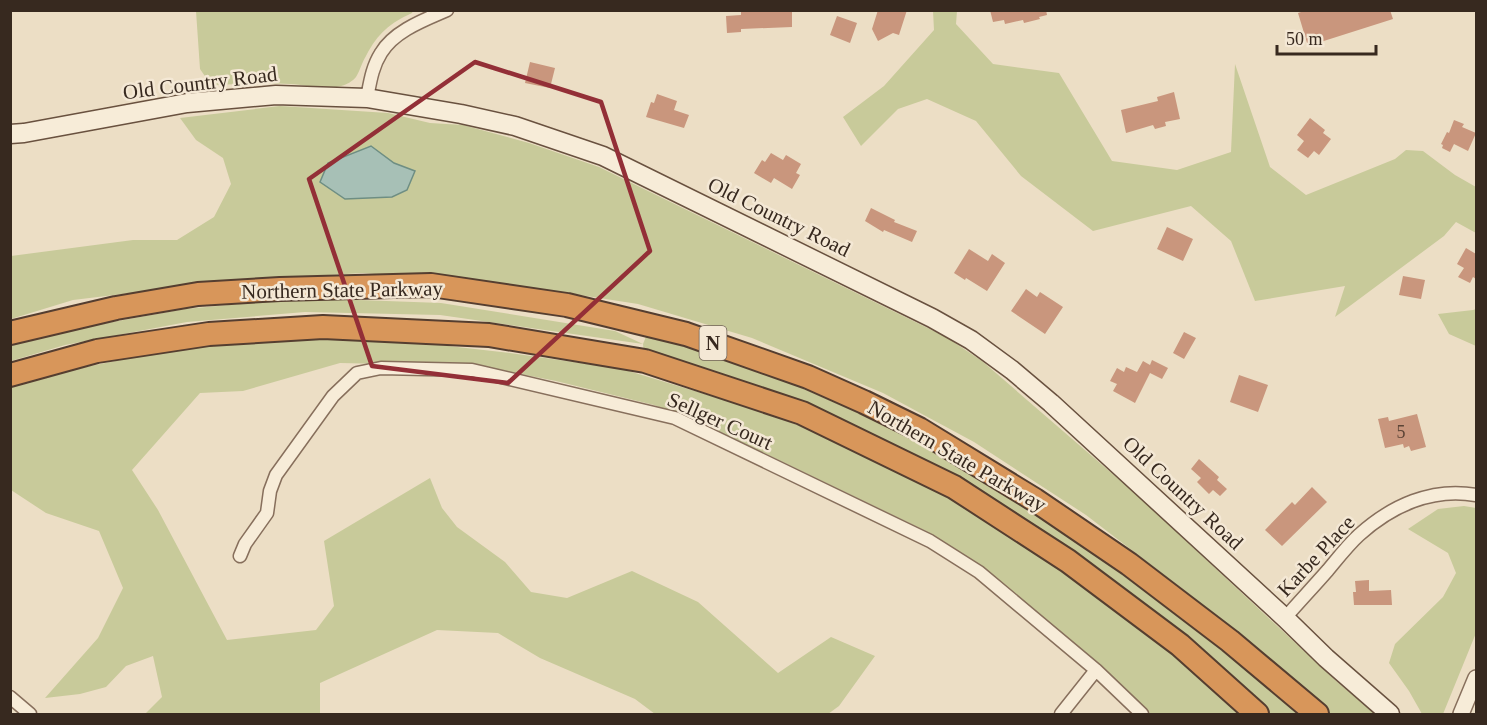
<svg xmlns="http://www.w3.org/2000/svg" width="1487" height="725" font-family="'Times New Roman',serif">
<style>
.green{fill:#c8ca9a}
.water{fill:#a7c0b6;stroke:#6e8e83;stroke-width:1.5}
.building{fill:#c9967d}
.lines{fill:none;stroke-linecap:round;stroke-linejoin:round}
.minor-casing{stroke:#876f5c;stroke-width:15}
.tertiary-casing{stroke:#876f5c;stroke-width:18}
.secondary-casing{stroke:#69513f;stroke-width:21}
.motorway-casing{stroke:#553e30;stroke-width:26}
.minor{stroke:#f7ecd8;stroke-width:12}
.tertiary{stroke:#f7ecd8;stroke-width:15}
.secondary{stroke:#f7ecd8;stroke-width:18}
.motorway{stroke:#d8965a;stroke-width:22}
.marked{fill:none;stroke:#932f37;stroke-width:4.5;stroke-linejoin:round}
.labels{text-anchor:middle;stroke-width:5;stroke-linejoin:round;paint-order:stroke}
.number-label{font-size:18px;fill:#5c4436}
.shield{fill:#f4e8d5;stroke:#706256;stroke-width:1.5}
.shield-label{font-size:20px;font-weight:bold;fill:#37291f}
.street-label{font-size:21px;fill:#37291f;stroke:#f4e8d5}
</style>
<rect width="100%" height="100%" fill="#ecdec5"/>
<path class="green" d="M196 11V10L413 11 412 13C390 23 378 33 366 56 362 62 360 71 356 77 353 81 346 85 341 86 325 90 306 85 290 84 263 83 237 84 211 85L200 69Z
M933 11H957L956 24 993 64 1059 73 1112 161 1177 170 1231 152 1235 64 1270 167 1306 195 1395 159 1406 150 1423 151 1455 175 1476 187V233L1456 222 1444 236 1335 317 1345 286 1255 301 1231 241 1191 206 1093 231 1021 176 976 121 927 99 898 109 861 146 843 117 884 86 934 30Z
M280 106 388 113 430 123 463 125 529 143 599 167 946 337 982 361 1137 495 1335 680 1375 714H1323L1215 614 1086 515 974 442 883 393 752 338 638 304 528 287 363 273 239 280 73 300 11 319V256L133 240H177L214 217 231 184 223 158 196 140 180 118Z
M304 298 441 303 615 331 643 344 647 334 736 359 895 429 1027 507 1126 575 1248 668 1299 714H1269L1235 682 1021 518 644 354 643 344 440 315 305 312 187 322 65 345 11 361V346L62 331 185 309Z
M1476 309V346L1449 334 1438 314 1473 310Z
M378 338 510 353 622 369 767 413 868 453 995 524 1132 617 1245 714H1150L1131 697 971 561 926 531 706 425 654 405 556 381 501 370 473 366 340 363 243 391 200 393 132 470 158 510 227 640 316 630 334 606 324 541 430 478 442 508 457 527 505 562 531 592 567 598 632 571 698 602 778 673 831 637 875 656 839 706 828 714H655L635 699 540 658 498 633 437 630 320 683V714H145L162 697 153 656 126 666 106 687 80 694 45 698 98 638 123 588 99 531 46 513 11 490 10 387 56 373 170 350 280 339Z
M1464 506 1476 508V633L1443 714H1422L1409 691 1389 663 1395 644 1443 597 1456 573 1448 553 1408 529 1438 509Z"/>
<path class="water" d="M371 146 394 163 415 171 407 190 392 197 345 199 320 182 328 163Z"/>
<path class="building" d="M741 10H792V27L741 29V32L727 33 726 16 741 15Z
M878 10H907L899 35 893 33 878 41 872 29Z
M990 10H1046L1047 15 1039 17 1040 19 1024 23 1023 20 1005 24 1004 20 993 22Z
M1307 10H1390L1393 19 1308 46 1298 13Z
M837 16 857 23 850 43 830 35Z
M530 62 555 68 550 88 525 83Z
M1174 92 1180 119 1165 122 1166 126 1155 129 1153 125 1126 133 1121 110 1158 101 1157 97Z
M657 94 677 101 674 110 689 115 684 128 646 117 651 102 654 103Z
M1310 118 1325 130 1323 133 1331 139 1319 155 1314 151 1308 158 1297 150 1304 141 1297 135Z
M1454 120 1464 124 1462 127 1476 133 1468 151 1454 144 1450 152 1442 148 1443 145 1441 144 1447 132 1449 133Z
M771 153 783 160 786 155 801 164 796 173 800 175 792 189 774 178 771 183 754 173 762 160 765 162Z
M871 208 895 220 894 222 917 231 912 242 884 230 883 232 865 221Z
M1167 227 1193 239 1183 261 1157 249Z
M1466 248 1476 254V279L1473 277 1470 283 1458 277 1464 268 1457 264Z
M969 249 988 261 992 254 1005 263 987 291 966 278 965 280 954 273Z
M1403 276 1425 280 1421 299 1399 295Z
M1026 289 1037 297 1040 292 1063 307 1045 334 1011 311Z
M1184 332 1196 338 1184 359 1173 353Z
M1152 360 1168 368 1162 379 1150 373 1135 403 1113 391 1117 384 1110 381 1117 368 1124 372 1126 367 1137 372 1143 361 1150 365Z
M1239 375 1268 385 1258 412 1230 402Z
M1417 414 1426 447 1411 451 1409 446 1404 448 1403 444 1385 448 1378 419 1388 417 1389 421Z
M1199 459 1219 477 1217 480 1227 489 1220 496 1213 490 1209 494 1197 482 1201 478 1191 469Z
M1312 487 1327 502 1282 546 1265 530 1292 502 1295 505Z
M1369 580V591L1391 590 1392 605H1354L1353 592H1356L1355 581Z"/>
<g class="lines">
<defs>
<path id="minor" d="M367 98C370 83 372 67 381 53 394 31 424 20 447 10
M240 556 245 544 267 513 270 491 276 475 333 396 357 373 381 368 472 370 675 418 930 541 979 572 1096 670 1142 714
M1285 618C1299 602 1314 586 1328 570 1338 558 1348 545 1359 535 1391 506 1432 487 1476 495
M10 697 30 714
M1061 714 1096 670"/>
<path id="tertiary" d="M1461 714 1476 678"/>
<path id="secondary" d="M10 134 24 133 187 103 276 95 367 98 461 114 515 126 603 156 932 318 971 340 1012 370 1051 403 1285 618 1326 658 1390 714"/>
<path id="motorway" d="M10 333 116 308 198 294 280 289 431 285 567 305 686 334 808 377 864 402 919 429 1035 500 1129 564 1230 641 1317 714
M10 375 97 351 209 334 323 327 489 335 645 361 802 413 954 487 1068 561 1180 645 1257 714"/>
</defs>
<use href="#minor" class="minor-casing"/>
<use href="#tertiary" class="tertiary-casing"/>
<use href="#secondary" class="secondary-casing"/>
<use href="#motorway" class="motorway-casing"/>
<use href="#minor" class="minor"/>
<use href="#tertiary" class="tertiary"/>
<use href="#secondary" class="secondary"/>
<use href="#motorway" class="motorway"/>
</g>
<path class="marked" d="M475 62 601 102 650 251 508 383 372 366 309 179Z"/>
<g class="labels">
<g class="number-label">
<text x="1401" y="438">5</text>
</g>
<rect class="shield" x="699.5" y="326" width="27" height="34" rx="4.5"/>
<g class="shield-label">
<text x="713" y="350">N</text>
</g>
<g class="street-label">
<text transform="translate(200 83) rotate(-7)" y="7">Old Country Road</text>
<text transform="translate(779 217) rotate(26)" y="7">Old Country Road</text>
<text transform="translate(342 290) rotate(-1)" y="7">Northern State Parkway</text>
<text transform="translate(720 421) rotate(24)" y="7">Sellger Court</text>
<text transform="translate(957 456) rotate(30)" y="7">Northern State Parkway</text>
<text transform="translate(1183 493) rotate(43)" y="7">Old Country Road</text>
<text transform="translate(1316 556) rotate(-47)" y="7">Karbe Place</text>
</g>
</g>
<rect width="1487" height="725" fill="none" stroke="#37291f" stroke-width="24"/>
<path d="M1277 45v9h99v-9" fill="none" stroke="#37291f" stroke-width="3"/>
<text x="1286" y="45" font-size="18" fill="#37291f" stroke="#f4e8d5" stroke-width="4.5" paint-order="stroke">50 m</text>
</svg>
